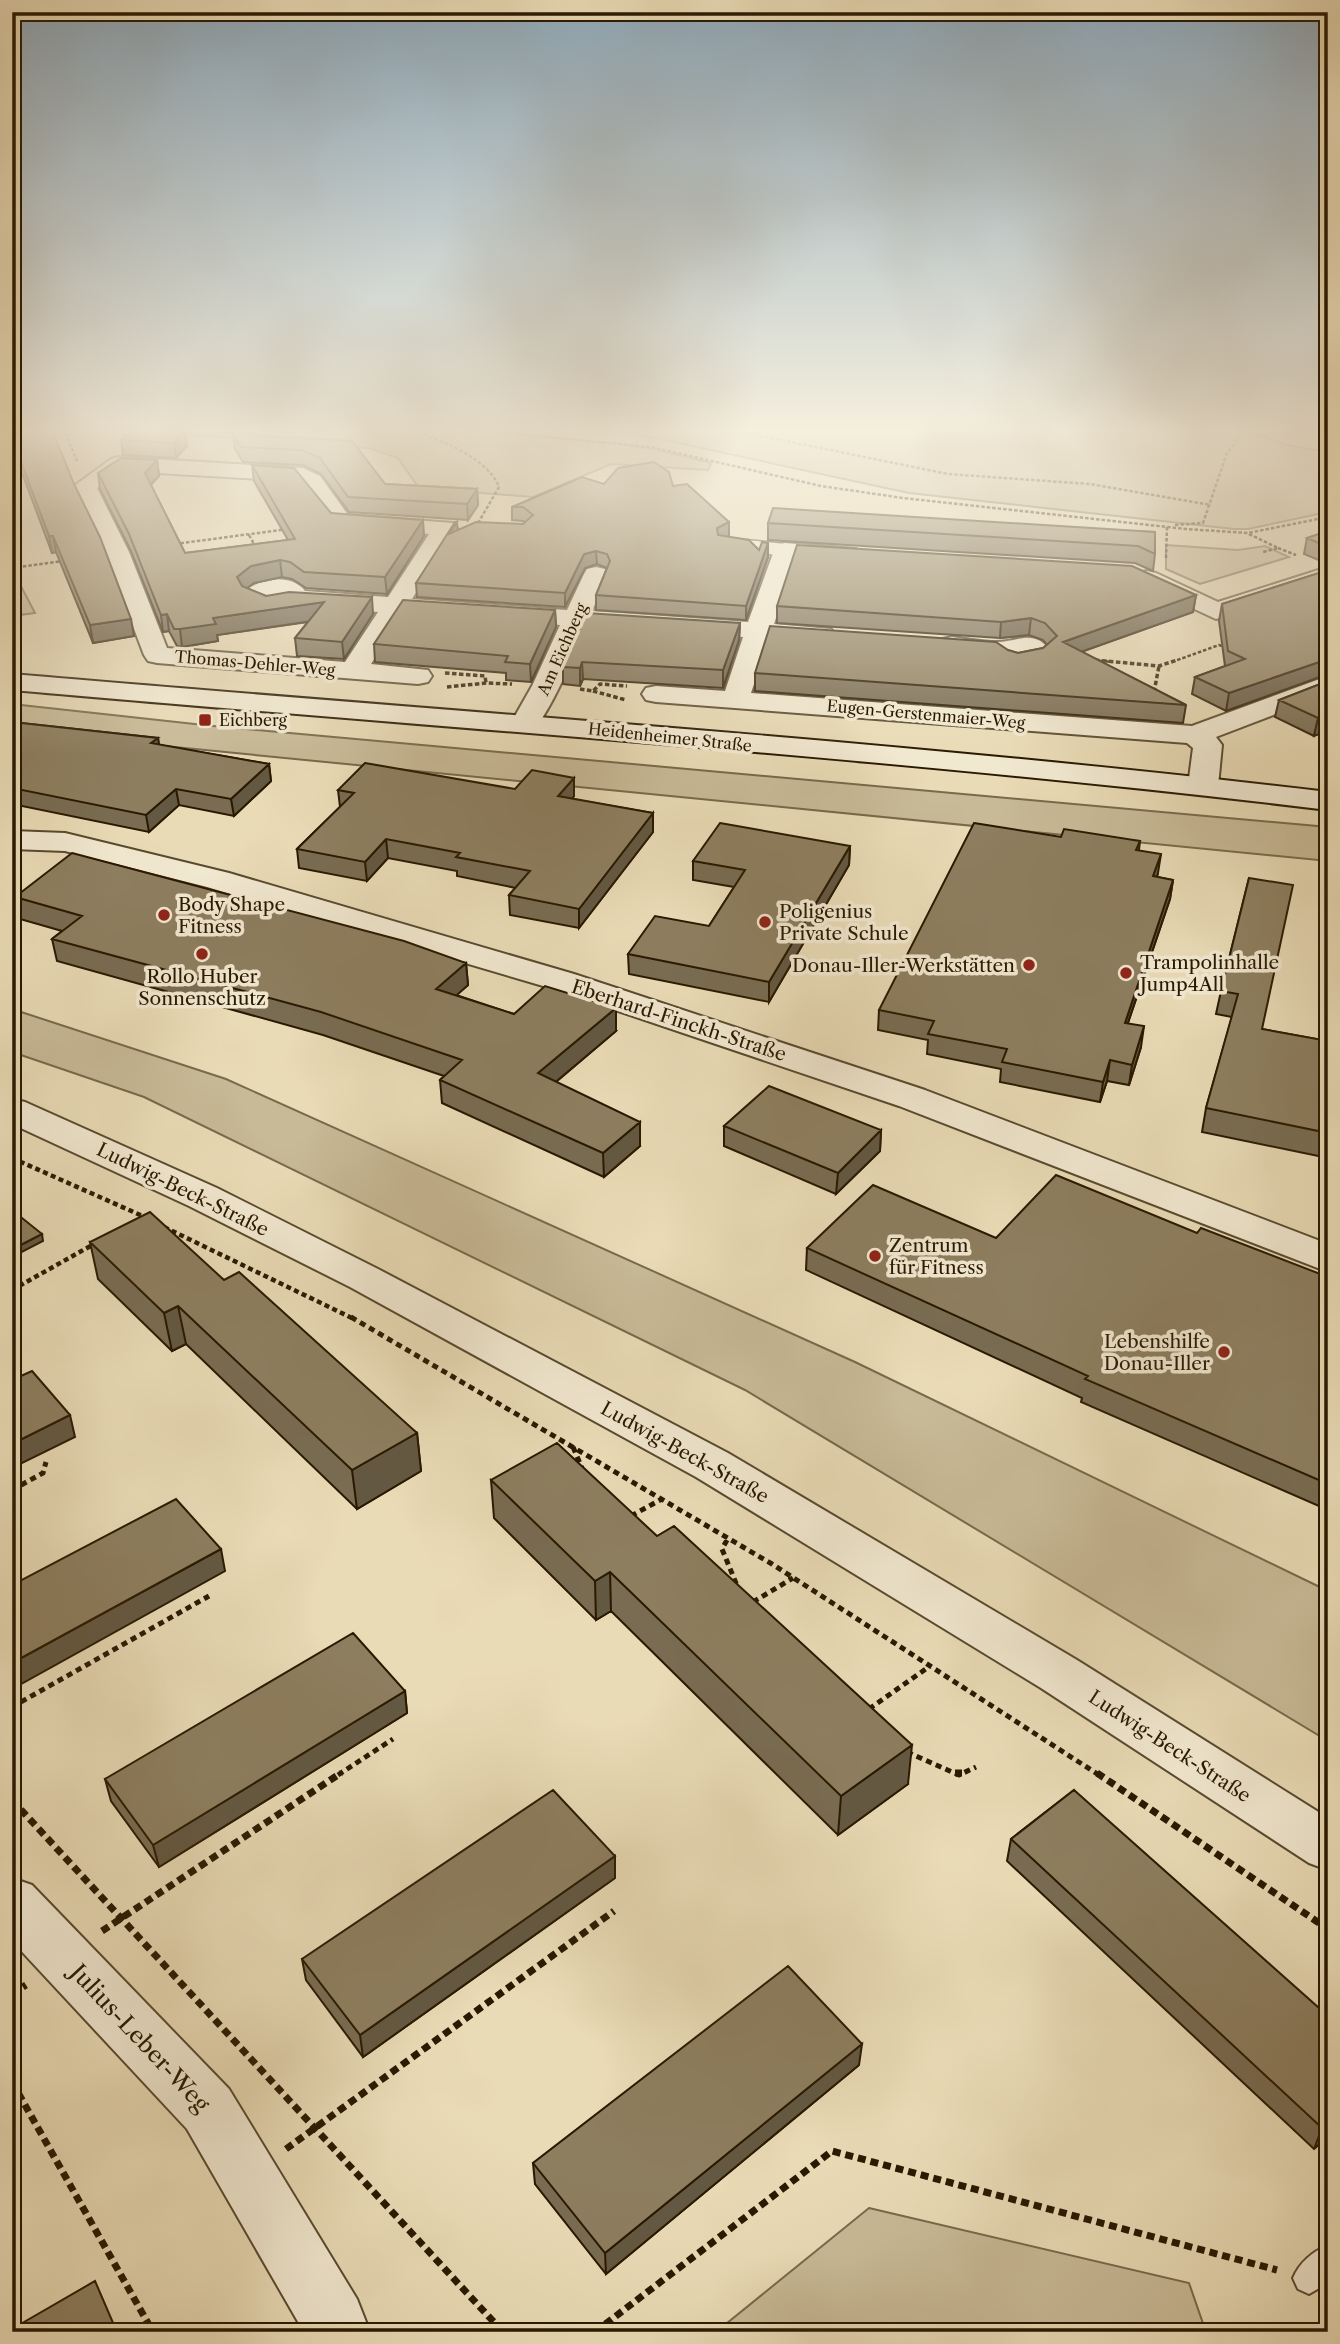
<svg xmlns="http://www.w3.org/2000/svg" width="1340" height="2344" font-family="'Libre Caslon Text',serif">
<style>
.green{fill:#c8ba97;stroke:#786a4c;stroke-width:2}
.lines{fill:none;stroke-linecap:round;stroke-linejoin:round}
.service-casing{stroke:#594a2e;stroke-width:4}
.pedestrian-casing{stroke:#594a2e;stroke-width:3}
.minor-casing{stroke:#594a2e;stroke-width:4}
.secondary-casing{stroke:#291901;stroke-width:4}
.path-far4{stroke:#291901;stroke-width:2.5;stroke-dasharray:3.5 2;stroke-linecap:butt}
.path-far3{stroke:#291901;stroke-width:3.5;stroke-dasharray:4.5 2.5;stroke-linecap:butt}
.path-far2{stroke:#291901;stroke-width:4.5;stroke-dasharray:5 3.5;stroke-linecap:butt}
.path-far1{stroke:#291901;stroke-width:5;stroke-dasharray:6 4.5;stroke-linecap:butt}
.path{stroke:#291901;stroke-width:7;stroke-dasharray:8 5;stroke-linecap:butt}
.service{fill:#f1e8d0;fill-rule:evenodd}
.pedestrian{fill:#f1e8d0;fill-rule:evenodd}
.minor{fill:#f1e8d0;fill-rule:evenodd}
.secondary{fill:#f1e8d0;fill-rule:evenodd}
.wall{fill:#796c52;stroke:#291901;stroke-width:2}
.shaded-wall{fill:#635842;stroke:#291901;stroke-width:2}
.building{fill:#8d7e5f;stroke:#291901;stroke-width:2}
.poi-dot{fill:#8f2418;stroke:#f1e8d0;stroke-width:2.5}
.labels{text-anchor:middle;stroke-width:7;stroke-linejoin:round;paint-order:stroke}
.far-street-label{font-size:16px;fill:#291901;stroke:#f1e8d0}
.far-poi-label{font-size:16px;fill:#291901;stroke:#f1e8d0;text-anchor:start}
.poi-label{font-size:19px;fill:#291901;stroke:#f1e8d0;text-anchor:start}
.street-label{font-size:19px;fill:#291901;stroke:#f1e8d0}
.near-street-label{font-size:23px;fill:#291901;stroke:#f1e8d0}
</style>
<rect width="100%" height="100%" fill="#e9dbb6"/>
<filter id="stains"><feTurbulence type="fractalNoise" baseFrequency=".00286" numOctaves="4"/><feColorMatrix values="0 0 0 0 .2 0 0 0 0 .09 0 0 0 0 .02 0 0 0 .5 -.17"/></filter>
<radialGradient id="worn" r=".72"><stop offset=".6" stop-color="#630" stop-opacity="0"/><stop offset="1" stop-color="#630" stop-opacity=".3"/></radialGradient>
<path class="green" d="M142 427H434L610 443 653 449 711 463 708 470 611 464 533 497 419 488 398 458 369 448 119 430Z
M487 427H1234L1291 446 1328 452V512L1248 529H1234L909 493 632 433Z
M1166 545 1238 550 1265 546 1289 557 1200 584 1166 569Z
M12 569 35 613 12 616Z
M12 704 213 726 1328 827V861L12 731Z
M12 1009 226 1079 855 1362 1328 1591V1741L745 1390 144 1097 12 1052Z
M869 2208 1189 2283 1206 2332H716Z"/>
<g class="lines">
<defs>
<path id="service" d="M1328 2245V2283L1309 2294 1298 2289 1293 2278C1300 2262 1312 2252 1328 2245Z"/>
<path id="pedestrian" d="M727 538 785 544 794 550 785 556 720 548 718 544Z"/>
<path id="minor" d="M119 457 303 468 320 476 348 515 453 523 457 528 412 599 567 610 584 574 587 569 596 567 605 569 608 574 592 611 748 622 776 545 785 543 856 549 859 554 856 559 847 561 795 558 774 624 831 629 835 635 831 641 822 643 769 639 751 693 1192 726 1328 676V694L1216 737 1222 745 1218 786 1213 792 1203 795 1193 792 1188 786 1193 748 1187 743 656 702 646 700 642 694 646 688 656 686 725 691 743 637 586 626C571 661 557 698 535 729L525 731 515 729 511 723 532 686 560 625 403 613 371 664 428 670 432 676 428 682 418 684 157 663 148 661 144 655 105 552 74 486 111 459ZM123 471 297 481 304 486 333 527 429 534 388 597 305 591C291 572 254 578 241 596L245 601 269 611 291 606 378 612 345 662 167 648 129 552 97 488Z
M1328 567V582L1216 619 1138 583 1135 578 1138 573 1147 571 1156 573 1218 602Z
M952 637C967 639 982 642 997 642 1021 641 1035 628 1052 653 1040 670 1011 672 996 658L943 651 939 645 943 639Z
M12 831 65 833 229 873 574 974 925 1090 1328 1244V1272L899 1106 550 988 207 887 65 851 12 849Z
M12 1099 25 1102 217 1188 378 1269 728 1453 1077 1660 1328 1818V1870L1309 1863 1041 1688 696 1477 350 1287 189 1206 12 1124Z
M12 1878 32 1885 229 2089 357 2299 366 2322V2332H301V2327L187 2129 12 1941Z"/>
<path id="secondary" d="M12 674C451 712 891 740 1328 792V810C891 757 451 729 12 690Z"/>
</defs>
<use href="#service" class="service-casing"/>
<use href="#pedestrian" class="pedestrian-casing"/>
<use href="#minor" class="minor-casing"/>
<use href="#secondary" class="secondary-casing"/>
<path class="path-far4" d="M416 427C425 437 438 439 450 445 467 453 493 469 499 487L477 525
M449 427 651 447 821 486 903 498 1186 529 1248 533 1328 517
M717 427 948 474 1090 484 1211 505
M63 428 77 461
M48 429 71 427
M1246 436 1328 429
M1175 525 1203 523 1227 453 1241 436 1265 427
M1249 534 1278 548 1263 552
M249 535 257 549
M175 544 288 529
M1278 548 1296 555
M1166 558 1167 526
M12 568 63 561
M1095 660 1112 662
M1172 662 1219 645 1226 648"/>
<path class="path-far3" d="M1095 660 1159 666 1177 660
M445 673 485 676 486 683
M447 687 486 683 512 684
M580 689 593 691 600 684 627 686
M593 691 626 700
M1154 692 1159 666"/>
<path class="path-far2" d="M12 1158 147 1218
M164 1227 354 1319
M12 1290 94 1244"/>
<path class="path-far1" d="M351 1317 772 1564 1099 1775
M573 1447 582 1468
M12 1490 43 1473 46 1462
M631 1516 660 1500
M727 1540 722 1549 738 1588
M753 1602 793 1578
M12 1707 209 1596
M869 1709 930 1666
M907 1752 959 1775 976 1767
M338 1775 393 1739"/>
<path class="path" d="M955 1773H962
M1097 1773 1328 1929
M12 1800 503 2332
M102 1931 341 1773
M12 1994 26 1985
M12 2082 153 2332
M286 2149 614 1911
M595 2332 832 2151 1277 2270"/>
<use href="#service" class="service"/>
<use href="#pedestrian" class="pedestrian"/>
<use href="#minor" class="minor"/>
<use href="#secondary" class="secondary"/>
</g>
<path class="wall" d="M12 427 134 636 93 643 56 552 52 553 12 446Z
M134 428 187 446 176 458 123 455 121 440Z
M233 434 352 441 385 484 477 489 478 505 468 520 349 512 321 474 303 465 243 462 235 449Z
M157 460 159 476 151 485 185 553 288 540 254 481 252 465 331 513 424 536 387 594 306 588 292 579 282 577 254 583 246 588 266 596 373 614 344 659 297 656 295 638 308 622 217 635 218 641 182 647 177 646 169 631 163 632 131 551 100 489 98 473Z
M604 484 673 486 729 522V536L726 537 768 557 746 620 596 610V595L607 568 597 564 585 568 565 607 417 597 416 583 458 530 523 524 525 522 523 521 512 520V507Z
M768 523 1155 532V554L1153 571 1135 563 768 540Z
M1328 531V564L1304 554 1307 538Z
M1328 570V674L1226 711 1192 694 1195 677 1225 666 1219 621 1222 604Z
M1196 595 1193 612 1081 652 1186 705 1183 723 755 691V673L1008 650 1018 653 1043 648 1047 645 1043 640 1029 635 1000 638 777 623V606Z
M555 610 556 627 531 682 506 680V673L375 662 374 644Z
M740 623 739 640 723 688 583 679 580 686 563 684V667Z
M1328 681 1314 736 1275 717 1279 700Z
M12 722 158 738 159 745 269 764 271 781 234 816 179 805 149 832 12 804Z
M574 778V796L572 799 653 813V832L579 928 510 915 509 895 516 888 457 876V871L388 858 367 881 299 868 297 849 340 807 338 790 515 789Z
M1061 837 1140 841 1139 850 1158 873 1157 877 1173 880 1170 899 1128 1023 1141 1047 1129 1085 1107 1081 1100 1102 1000 1082 1001 1069 927 1054 928 1040 878 1030 879 1010Z
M850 846 849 865 769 1002 629 974 628 954 709 926 734 887 693 880V861Z
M1249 878 1262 1029 1328 1041V1158L1202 1132 1206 1108 1232 1017 1216 1014 1221 991Z
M15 897 466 963 468 985 456 995 514 1014 616 1031 556 1082 640 1146 604 1177 442 1103 440 1080 444 1076 323 1035 57 961 52 939 62 931 20 919Z
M724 1126 881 1130 880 1151 836 1194 724 1146Z
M1197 1233 1328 1277V1510L1081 1402 1082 1398 806 1270 807 1248 996 1238Z
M90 1242 224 1280 417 1433 421 1471 357 1509 186 1344 172 1351 98 1279Z
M491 1480 908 1784 838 1835 611 1611 596 1620 494 1518Z
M405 1691 407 1713 159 1867 111 1801 105 1779Z
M1074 1790 1328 2136 1314 2149 1007 1861 1011 1839Z
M615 1878 363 2057 306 1980 302 1959Z
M859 2065 606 2274 535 2184 533 2163Z"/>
<path class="shaded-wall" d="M185 431 187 446 176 458 174 443Z
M157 460 159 476 147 488 145 473Z
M477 489 478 505 468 520 467 504Z
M423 520 424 536 387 594 385 577Z
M457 522 458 535 449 534Z
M729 522V536L717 542V528Z
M49 536H53L56 552 52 553Z
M768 543V557L746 620V606Z
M596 551 597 564 585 568 565 607V593L584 554Z
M280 560 282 577 254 583 239 594 237 577 251 566Z
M1196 595 1193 612 1061 659 1063 642Z
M372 597 373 614 344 659 342 642Z
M324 602 326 619 217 635 218 641 182 647 180 629 213 618Z
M555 610 556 627 531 682 530 664Z
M167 614 169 631 163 632 161 615Z
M1031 618 1029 635 1000 638 1001 622Z
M131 619 134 636 93 643 90 625Z
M740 623 739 640 723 688V670Z
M1328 659V674L1226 711 1229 693Z
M582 662 583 679 580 686V668Z
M1328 715V731L1314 736 1318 718Z
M158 738 160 754 151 743Z
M269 764 271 781 234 816 231 799Z
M574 778V796L559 815 558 796Z
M176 789 179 805 149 832 146 815Z
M653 813V832L579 928V909Z
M386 839 388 858 367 881 365 862Z
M850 846 849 865 769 1002V982Z
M1161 854 1158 873 1150 895 1153 876Z
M1173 880 1170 899 1121 1043 1125 1023Z
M466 963 468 985 438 1012 436 989Z
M616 1008V1031L539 1096 538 1073Z
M1144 1026 1141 1047 1129 1085 1132 1065Z
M1110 1060 1107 1081 1100 1102 1103 1082Z
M640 1122V1146L604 1177 603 1153Z
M881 1130 880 1151 836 1194 838 1173Z
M42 1234 43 1241 14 1256 13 1249Z
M178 1306 186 1344 172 1351 164 1313Z
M70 1415 75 1437 12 1468V1444Z
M417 1433 421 1471 357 1509 352 1470Z
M221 1549 225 1571 12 1689V1663Z
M610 1572 611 1611 596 1620 595 1581Z
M405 1691 407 1713 159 1867 153 1845Z
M912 1745 908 1784 838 1835 841 1796Z
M615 1856V1878L363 2057 360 2035Z
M862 2044 859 2065 606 2274 605 2253Z
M1328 2123V2136L1314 2149 1322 2128Z"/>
<path class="building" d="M12 427H51L74 484 100 537 131 619 90 625 53 536H49L12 438Z
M134 428 185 431 174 443 121 440Z
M233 434 352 441 385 484 477 489 467 504 348 497 320 458 302 450 241 447Z
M121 458 157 460 145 473 185 553 295 539 252 465 294 468 331 513 423 520 385 577 304 572 290 562 280 560 251 566 237 577 242 586 266 596 289 592 372 597 342 642 295 638 324 602 213 618 216 624 180 629H174L167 614 161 615 129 534 98 473Z
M654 462 669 472 673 486 687 484 729 522 717 528 718 535 749 540 759 550 762 542 768 543 746 606 596 595 610 561 607 554 596 551 584 554 565 593 416 583 455 522H457L449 534 476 522 523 524 533 515 523 507H512L582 477 604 484 618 468Z
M773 508 1155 532V554L1138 546 768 523Z
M1328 531V547L1307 538Z
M797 545 1132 566 1196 595 1063 642 1186 705 755 673 770 626 996 642 1008 650 1018 653 1043 648 1057 636 1045 623 1031 618 1001 622 777 606Z
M1328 570V659L1229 693 1195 677 1245 659 1228 651 1222 604Z
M403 600 555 610 530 664 505 662 508 656 374 644Z
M586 613 740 623 723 670 582 662 580 668 563 667Z
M1328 681V715L1318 718 1279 700Z
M12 722 158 738 151 743 269 764 231 799 176 789 146 815 12 788Z
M365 763 515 789 532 770 574 778 558 796 653 813 579 909 509 895 530 871 456 857 460 853 386 839 365 862 297 849 354 793 338 790Z
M720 823 850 846 769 982 628 954 655 916 709 926 745 870 693 861Z
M974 823 1061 837 1064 829 1140 841 1136 850 1161 854 1153 876 1173 880 1125 1023 1144 1026 1132 1065 1110 1060 1103 1082 1002 1062 1007 1049 928 1034 934 1021 879 1010Z
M72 853 404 941 466 963 436 989 514 1014 545 986 616 1008 538 1073 640 1122 603 1153 440 1080 462 1060 321 1012 52 939 82 916 15 897Z
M1249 878 1293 885 1262 1029 1328 1041V1133L1206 1108 1238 994 1221 991Z
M769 1086 881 1130 838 1173 724 1126Z
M1056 1175 1197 1233 1201 1228 1328 1277V1484L1085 1379 1088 1376 807 1248 873 1185 996 1238Z
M12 1210 42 1234 13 1249H12Z
M150 1212 224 1280 239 1272 417 1433 352 1470 178 1306 164 1313 90 1242Z
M32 1371 70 1415 12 1444V1380Z
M557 1443 657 1536 674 1526 912 1745 841 1796 610 1572 595 1581 491 1480Z
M176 1499 221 1549 12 1663V1585Z
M353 1633 405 1691 153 1845 105 1779Z
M553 1790 615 1856 360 2035 302 1959Z
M1074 1790 1328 2016V2123L1322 2128 1011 1839Z
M788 1966 862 2044 605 2253 533 2163Z
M95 2281 117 2332H12V2329Z"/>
<linearGradient id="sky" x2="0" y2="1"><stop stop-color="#8ea9bb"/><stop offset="0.57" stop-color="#f5efde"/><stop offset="1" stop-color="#f5efde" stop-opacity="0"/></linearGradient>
<rect width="1340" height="755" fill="url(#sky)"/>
<g class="poi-dot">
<rect x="198" y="713" width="14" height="14" rx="3.5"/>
<circle cx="164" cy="915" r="7"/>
<circle cx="765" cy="922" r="7"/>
<circle cx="202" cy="954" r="7"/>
<circle cx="1029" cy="965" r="7"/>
<circle cx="1126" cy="973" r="7"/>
<circle cx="875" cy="1256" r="7"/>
<circle cx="1224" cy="1352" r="7"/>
</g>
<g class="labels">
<g class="far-street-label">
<text transform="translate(562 649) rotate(-66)" y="6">Am Eichberg</text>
<text transform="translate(255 663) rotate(5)" y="6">Thomas-Dehler-Weg</text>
<text transform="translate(926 714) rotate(5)" y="6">Eugen-Gerstenmaier-Weg</text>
<text transform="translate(670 737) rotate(6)" y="6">Heidenheimer Straße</text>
</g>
<g class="far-poi-label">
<text x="219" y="726">Eichberg</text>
</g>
<g class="poi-label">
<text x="178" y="911">Body Shape<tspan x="178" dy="22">Fitness</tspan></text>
<text x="779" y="918">Poligenius<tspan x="779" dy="22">Private Schule</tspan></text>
<text x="1140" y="969">Trampolinhalle<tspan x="1140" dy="22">Jump4All</tspan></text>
<text x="1015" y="972" text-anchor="end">Donau-Iller-Werkstätten</text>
<text x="202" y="983" text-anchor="middle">Rollo Huber<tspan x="202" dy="22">Sonnenschutz</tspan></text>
<text x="889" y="1252">Zentrum<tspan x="889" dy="22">für Fitness</tspan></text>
<text x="1210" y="1348" text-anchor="end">Lebenshilfe<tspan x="1210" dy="22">Donau-Iller</tspan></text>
</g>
<g class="street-label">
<text transform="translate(679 1020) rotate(18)" y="7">Eberhard-Finckh-Straße</text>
<text transform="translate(183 1189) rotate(26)" y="7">Ludwig-Beck-Straße</text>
<text transform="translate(685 1452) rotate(29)" y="7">Ludwig-Beck-Straße</text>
<text transform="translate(1170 1746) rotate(33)" y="7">Ludwig-Beck-Straße</text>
</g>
<g class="near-street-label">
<text transform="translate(140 2038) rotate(47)" y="8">Julius-Leber-Weg</text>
</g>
</g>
<rect width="1340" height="2344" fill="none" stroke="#e9dbb6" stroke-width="42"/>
<rect x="14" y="14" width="1312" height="2316" fill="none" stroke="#291901" stroke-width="3.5"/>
<rect x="21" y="21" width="1298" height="2302" fill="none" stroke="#291901" stroke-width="2"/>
<rect width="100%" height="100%" filter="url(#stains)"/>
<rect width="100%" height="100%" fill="url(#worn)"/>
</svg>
